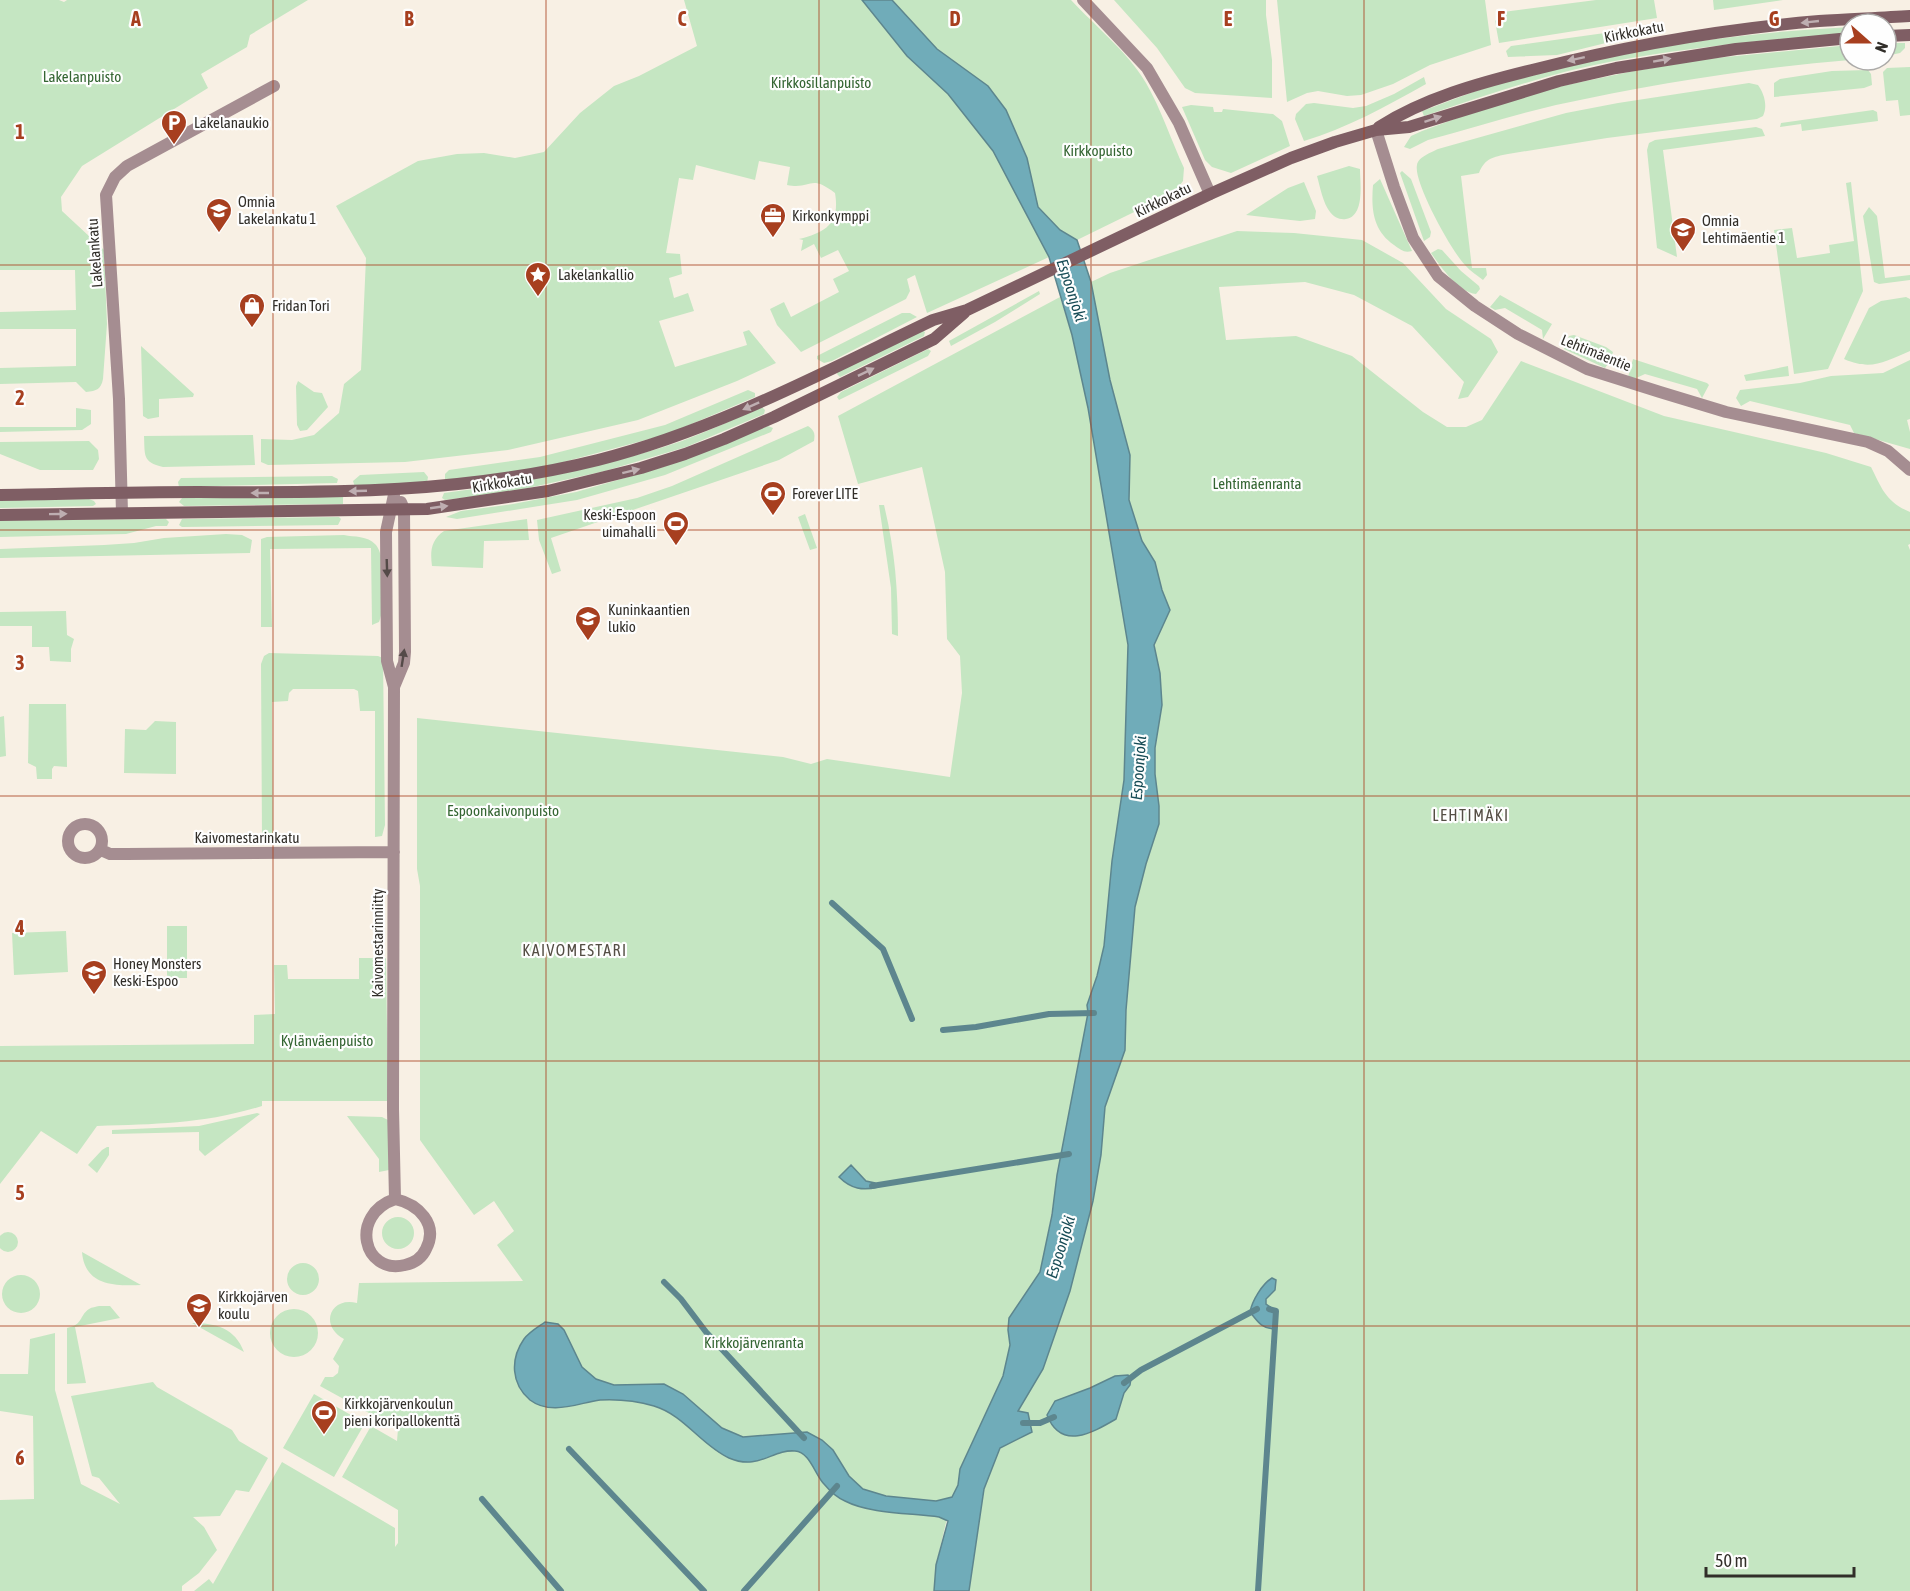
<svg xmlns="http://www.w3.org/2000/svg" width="1910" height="1591" font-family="'Asap Condensed',sans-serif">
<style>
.green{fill:#c5e6c2}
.water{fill:#70acb9;stroke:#5d868e;stroke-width:1.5}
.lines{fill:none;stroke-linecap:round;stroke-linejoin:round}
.stream{stroke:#5d868e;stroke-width:6}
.minor{stroke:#a58d91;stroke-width:12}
.secondary{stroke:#7f5e64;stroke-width:12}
.oneway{fill:#beaeb1}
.oneway2{fill:#544a48}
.grid{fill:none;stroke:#a73f1f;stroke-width:1.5;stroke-opacity:0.55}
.labels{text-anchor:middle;stroke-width:4.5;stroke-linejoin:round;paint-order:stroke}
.street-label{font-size:15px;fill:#312e29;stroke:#fefefe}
.park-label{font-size:15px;fill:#346532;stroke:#fefefe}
.poi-label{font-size:15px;fill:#312e29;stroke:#fefefe;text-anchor:start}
.water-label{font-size:16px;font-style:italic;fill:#174c56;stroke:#fefefe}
.neighbourhood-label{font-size:16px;letter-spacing:1.5px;fill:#544e44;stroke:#fefefe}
.grid-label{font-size:20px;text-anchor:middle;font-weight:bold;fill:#a73f1f;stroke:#fefefe;stroke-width:4.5;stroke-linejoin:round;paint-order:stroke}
</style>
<rect width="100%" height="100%" fill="#f8f0e4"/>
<path class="green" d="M0 0H59L64 2 67 0H308L250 35 247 47 201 74 208 88 82 166 61 197 62 211 104 250 107 324 103 379C101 389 97 391 86 392L76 382 0 384V368L76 366V329H0V312L76 310 75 270H0Z
M684 0H862L907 56 948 94 993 151 1049 257 927 313 915 275 907 279 910 291 906 299 801 352 777 325 770 309 784 302 791 317 839 292 833 279 849 271 838 250 821 258 814 244 801 251 803 240 799 239C827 232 840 223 835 193 809 173 812 190 787 185L790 167 759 161 755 180 696 165 693 180 679 178 666 253 680 254 682 274 669 278 674 298 688 293 694 311 659 321 675 367 747 345 743 332 749 330 776 363 737 381 638 420 508 450 405 462 268 465 261 462V439L292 440 314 435 339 413 344 384 361 370 366 258 336 206 418 161 457 154 484 153 515 158 544 152 580 113 614 86 639 76 697 46Z
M892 0H1071C1096 27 1127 51 1146 83 1161 109 1171 140 1184 168L1183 181 1175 192 1077 240 1060 230 1038 207 1027 158 988 86 937 49Z
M1114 0H1266V15L1272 60V98L1195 93 1185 88 1157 48Z
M1277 0H1485L1491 45 1430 65 1393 84 1361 95 1347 96 1318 91 1307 93 1287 102Z
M1596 0H1654L1657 18 1499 43 1495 21 1503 12Z
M1713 0H1783L1714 10Z
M1850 27V33C1769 40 1688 47 1609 62 1546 74 1484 96 1424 116L1422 111C1450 101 1479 89 1508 81 1619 49 1735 33 1850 27Z
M1612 32 1616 33 1614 41 1557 55 1508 57 1506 51 1511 46Z
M1886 43H1905V48L1900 53 1886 56Z
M1850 45V60C1751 68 1653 84 1556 105 1513 115 1471 129 1428 140L1410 149 1404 147 1411 136 1422 131 1463 116 1557 87 1629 72 1705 59Z
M1910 67V115L1900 116 1898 100 1886 101 1883 72 1887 68Z
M1868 70 1871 74 1872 85 1864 88 1774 97V83L1780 79 1832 71Z
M1424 77 1426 84C1387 106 1347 128 1304 141L1295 119 1296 114 1306 104 1314 103 1353 108 1366 106 1394 94Z
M1749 83 1758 85C1764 93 1768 106 1763 116L1757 119 1607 138 1508 154C1493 157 1485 158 1479 173L1461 176 1472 268H1486L1487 275 1483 280C1477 275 1470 271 1465 265 1452 252 1413 182 1417 165 1418 157 1432 152 1438 149L1566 113 1618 103Z
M1191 105 1213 107 1214 112H1222L1223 109 1273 114 1282 121 1290 146 1231 173 1212 167 1205 160 1182 107Z
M1873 110 1877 112 1878 121 1802 131 1801 124 1780 127 1781 123Z
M1756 127 1762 129 1765 136 1663 150 1677 257 1657 248 1647 150 1649 143 1655 140Z
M1349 166 1360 169C1360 183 1365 216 1346 219 1339 220 1334 217 1330 212 1323 203 1320 187 1317 176Z
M1402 171 1411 179 1431 232 1430 237 1424 241 1400 173Z
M1380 179 1412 251C1404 253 1401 250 1394 245 1373 230 1371 210 1373 185Z
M1304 182 1316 211 1315 219 1300 221 1246 215 1288 188Z
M1851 182 1863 291 1828 369 1794 374 1774 230 1792 228 1797 258 1830 253 1829 245 1854 241 1846 183Z
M1869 207 1877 216 1885 278 1910 275V280L1879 284 1874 282 1863 216Z
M1237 231 1294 233 1362 240 1403 263 1446 309 1491 339 1498 352 1468 397 1458 399 1464 382 1412 326 1354 295 1305 282 1219 287 1226 340 1296 336 1352 356 1423 412 1447 427H1466L1482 420 1521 361 1664 416 1826 453 1871 467C1882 489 1886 502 1910 512V544L1908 545 1910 550V1591H969L984 1489 1000 1448 1031 1432 1028 1413 1018 1411 1043 1369 1070 1291 1093 1201 1101 1155 1105 1107 1125 1050 1126 1010 1135 907 1159 806 1155 774V748L1162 705 1160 673 1154 645 1170 610 1162 590 1155 562 1142 541 1129 500 1130 455 1110 380 1091 282 1110 273Z
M1438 249 1442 250 1461 271 1479 286 1480 289 1476 294C1458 292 1441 267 1431 253Z
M1039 291 1040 294 995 322 951 346 949 341Z
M1500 295 1552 324 1543 339 1542 330 1505 308 1495 310 1490 307Z
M1060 297 1072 335 1088 408 1128 645 1124 780 1112 861 1104 946 1097 976 1087 1005 1088 1013 1044 1255 1040 1272 1009 1318 1008 1330 1010 1345 1003 1376 960 1469 958 1485 952 1497 936 1565 934 1591H194L209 1579 213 1584 282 1462 395 1528V1547L398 1543V1510L342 1477 371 1426 397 1441 398 1429 320 1386 325 1377H333L338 1373 339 1366 333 1359 344 1339C319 1326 330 1296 357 1303L359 1283 523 1281 497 1245 514 1231 494 1201 474 1215 420 1140V886L417 869V718L783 757 811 764 827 759 950 777 962 693 960 656 947 639 945 572 922 467 858 484 838 416Z
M1906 297 1910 299V351C1884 362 1871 371 1844 359L1869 308 1881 301Z
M902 313H910L917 317 832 361 824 363 817 359V356Z
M922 330 925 332 924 336 840 377 837 374 838 370Z
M1574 335 1606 347 1613 352 1610 361 1605 368 1564 349 1569 336Z
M141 346 194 394 193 397 159 399V417L148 419 143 416Z
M928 349 931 351 928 356 839 400 837 397 841 392Z
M1633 359 1707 383 1709 385 1702 398 1697 389 1645 374 1634 379 1628 377Z
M1910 360V419L1907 420 1910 432V449L1854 433 1850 425 1750 401 1741 406 1736 398 1740 390 1800 383 1831 376 1883 373Z
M1788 366 1789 376 1746 381 1744 375Z
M298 381 314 392 322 393 328 407 307 430 300 431 297 425 296 386Z
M748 390 755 393V397L668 434 541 468 445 481V474L449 470 540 457 665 425Z
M762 407 765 410 764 414 686 447 605 471 510 492 445 500 442 498 444 493C524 483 604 467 682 441 709 431 736 418 762 407Z
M76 408 91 410V424L82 430 0 432V427H76Z
M768 426 773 428 771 432 665 475 577 500 457 519 446 517 461 511 513 504 576 492 663 467Z
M808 426C815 431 815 434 814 441L779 460 551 538 561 571 552 574 539 540 537 520 637 498 672 486Z
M253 435 255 465 163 467C142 462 145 455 144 436Z
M89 441 98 450 99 459 93 470H40L0 454V442Z
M424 472 428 477 427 483 355 487 353 481 360 475Z
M332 476 338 479 337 483 179 487 178 482 181 478Z
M343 497V504L184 506 179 502 182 498Z
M89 499 94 501 96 504 93 506 0 508V500Z
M879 505H884C895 550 898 590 898 636L892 634 891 588Z
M805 514 817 548 810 550 798 517Z
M339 517 341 519 338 525 182 527 179 525 182 519Z
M166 519 169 522 167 526H156L126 534 0 537V520Z
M527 519 529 540 484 541 483 568 432 566C430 551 431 540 444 531Z
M226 534 242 535 252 540 250 553 0 558V549L104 545 134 543 164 538Z
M344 535C354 537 368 536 375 544 387 555 385 608 379 622L372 625 371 548 270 549 272 627H261V539L267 537Z
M66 611 67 635 74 639 71 649V662L50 661 49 647H32V626H0V612Z
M269 653 378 656 383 658 385 825 382 836 375 837V711H360L358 691 354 689H293L289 693 288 701 272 702 273 838 262 839 261 664 264 656Z
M29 704H66L67 767 54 766 52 769V779H37L36 767 28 763Z
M4 716 6 756 0 757V717Z
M155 721 176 722V774L124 773 125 729 146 730Z
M167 926H187V978H167Z
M66 931 68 972 14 975 12 933Z
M359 958H386L388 1101H262V1106C204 1124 157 1124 97 1126L77 1154 41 1131 0 1184V1046L254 1044V1015L275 1014 274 965H287L288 979H359Z
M257 1113 260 1114 205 1156 199 1150V1132L112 1134V1130L199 1126Z
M347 1116 382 1117 388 1120 389 1170 379 1172V1159Z
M107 1147H109V1155L97 1173 88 1165 102 1150Z
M382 1233a16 16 0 1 1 32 0a16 16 0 1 1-32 0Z
M-2 1242a10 10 0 1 1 20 0a10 10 0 1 1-20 0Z
M82 1252 141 1285C114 1286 85 1286 82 1252Z
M287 1279a16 16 0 1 1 32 0a16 16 0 1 1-32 0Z
M2 1294a19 19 0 1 1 38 0a19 19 0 1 1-38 0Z
M99 1306H110L120 1318 75 1327 86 1383 67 1384V1328C83 1325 79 1316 89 1309 92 1307 96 1307 99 1306Z
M270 1333a24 24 0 1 1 48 0a24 24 0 1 1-48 0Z
M192 1323C216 1323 235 1328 244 1352Z
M55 1333V1390L81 1484 120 1504 99 1478 92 1476 71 1396 153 1382 157 1387 232 1430 239 1441 268 1458 249 1492 236 1490 220 1516 193 1517 204 1527 217 1550 199 1573 182 1586V1591H0V1500L34 1499 33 1416 0 1411V1374H28L30 1339Z
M314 1394 365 1423 334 1477 283 1448Z"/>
<path class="water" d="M862 0H892L937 49 988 86 1006 110 1027 158 1038 207 1060 230 1077 240 1091 282 1110 380 1130 455 1129 500 1142 541 1155 562 1162 590 1170 610 1154 645 1160 673 1162 705 1155 748V774L1159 806V824L1146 864 1135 907 1126 1010 1125 1050 1105 1107 1101 1155 1093 1201 1070 1291 1043 1369 1018 1411 1028 1413 1032 1432 1000 1448 984 1489 969 1591H934L936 1565 948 1521 939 1517C911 1513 870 1514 845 1501 838 1498 829 1490 824 1484 815 1475 810 1452 795 1451 772 1449 759 1471 729 1458 701 1445 684 1415 654 1406 637 1401 619 1399 600 1400 578 1403 551 1416 530 1400 511 1384 510 1359 524 1339 529 1332 538 1327 545 1322L558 1324 564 1330 582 1367 596 1379 614 1385 664 1384 683 1394 722 1428 743 1437 807 1432 822 1440 833 1450 849 1476 863 1489 886 1496 936 1501 952 1497 958 1485 960 1469 1003 1376 1010 1345 1008 1330 1009 1318 1040 1272 1052 1215 1057 1175 1088 1013 1087 1005 1097 976 1104 946 1112 861 1124 780 1128 645 1088 408 1072 335 1049 257 993 151 948 94 907 56Z
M851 1165 866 1181 875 1183 878 1187C863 1191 851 1189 839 1177Z
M1272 1278 1276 1280 1275 1290 1266 1299V1304L1276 1311 1275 1329C1262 1329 1258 1322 1250 1312 1252 1301 1262 1284 1272 1278Z
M1128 1375 1131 1378 1130 1385 1124 1393 1116 1419C1092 1433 1061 1451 1047 1415L1055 1401 1090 1388 1115 1376Z"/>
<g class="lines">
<path class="stream" d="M832 903 883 949 912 1019
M943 1030 976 1027 1049 1014 1094 1013
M872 1186 1069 1154
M664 1282 681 1299 706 1332 804 1438
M1124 1383 1141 1370 1257 1309
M1023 1423H1040L1054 1417
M569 1449 704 1591
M482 1499 561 1591
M744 1591 837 1486
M1258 1591 1276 1311 1269 1309"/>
<path class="minor" d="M1083 0 1147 68 1179 123 1210 194
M1376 130 1394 187 1413 238 1438 276 1475 306 1518 334 1587 369 1660 392 1726 412 1868 442 1888 451 1910 470
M395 490 386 532 387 661 394 687 393 1109 395 1199
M122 513 119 399 106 195 115 177 127 166 274 86
M394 687 404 663 405 652 404 509 401 502
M68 841a17 17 0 1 1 34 0a17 17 0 1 1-34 0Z
M101 850 110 854H126L394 852
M395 1199C418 1204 439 1224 426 1249 422 1258 414 1263 405 1265 363 1275 349 1215 395 1199Z"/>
<path class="secondary" d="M1886 36 1910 35
M1379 127C1425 98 1479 83 1532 70 1626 46 1723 29 1819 21 1849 19 1880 18 1910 16
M0 495C66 494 132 492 199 492 335 493 465 493 598 460 716 430 824 372 933 320L967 310 1210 194 1291 158 1335 142 1376 130 1409 127 1559 81 1616 68 1736 49 1850 38
M0 515 427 509 548 491 641 468 685 454 724 439 774 417 934 339 964 313"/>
</g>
<defs><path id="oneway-solid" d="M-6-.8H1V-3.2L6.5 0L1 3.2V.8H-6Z" transform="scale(1.5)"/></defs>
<g class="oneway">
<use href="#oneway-solid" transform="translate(1810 22) rotate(174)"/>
<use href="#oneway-solid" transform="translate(1576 59) rotate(168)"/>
<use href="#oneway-solid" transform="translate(1662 60) rotate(-10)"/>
<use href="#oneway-solid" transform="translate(1433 119) rotate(-18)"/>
<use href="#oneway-solid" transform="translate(866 372) rotate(-26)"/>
<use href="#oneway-solid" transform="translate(751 406) rotate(156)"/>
<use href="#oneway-solid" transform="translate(631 471) rotate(-14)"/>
<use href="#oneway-solid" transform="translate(358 491) rotate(178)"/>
<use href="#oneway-solid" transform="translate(260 493) rotate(-180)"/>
<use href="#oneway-solid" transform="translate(439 507) rotate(-8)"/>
<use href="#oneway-solid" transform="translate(58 514) rotate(-1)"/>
</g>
<g class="oneway2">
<use href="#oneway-solid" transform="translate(387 568) rotate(88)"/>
<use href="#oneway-solid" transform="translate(403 658) rotate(-81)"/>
</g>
<path class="grid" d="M273 0V1591M546 0V1591M819 0V1591M1091 0V1591M1364 0V1591M1637 0V1591M0 265H1910M0 530H1910M0 796H1910M0 1061H1910M0 1326H1910"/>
<defs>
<symbol id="parking-pin" viewBox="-11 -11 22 30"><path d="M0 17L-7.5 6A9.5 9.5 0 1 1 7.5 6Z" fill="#a73f1f" stroke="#fefefe"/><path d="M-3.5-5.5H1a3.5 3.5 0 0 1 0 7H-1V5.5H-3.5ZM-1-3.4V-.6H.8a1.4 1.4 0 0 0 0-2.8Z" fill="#fff"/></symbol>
<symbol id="school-pin" viewBox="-11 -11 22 30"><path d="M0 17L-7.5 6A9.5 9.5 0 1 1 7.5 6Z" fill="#a73f1f" stroke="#fefefe"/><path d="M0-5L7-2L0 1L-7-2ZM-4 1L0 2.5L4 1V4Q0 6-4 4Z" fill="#fff"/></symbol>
<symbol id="office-pin" viewBox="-11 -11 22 30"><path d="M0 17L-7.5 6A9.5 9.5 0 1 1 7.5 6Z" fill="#a73f1f" stroke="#fefefe"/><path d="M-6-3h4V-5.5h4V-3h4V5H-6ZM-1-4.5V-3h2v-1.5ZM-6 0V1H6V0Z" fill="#fff"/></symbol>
<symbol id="sight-pin" viewBox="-11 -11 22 30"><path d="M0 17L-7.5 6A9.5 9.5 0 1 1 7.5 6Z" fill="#a73f1f" stroke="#fefefe"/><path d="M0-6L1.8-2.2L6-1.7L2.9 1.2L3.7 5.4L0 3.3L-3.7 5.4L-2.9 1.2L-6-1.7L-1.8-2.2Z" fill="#fff"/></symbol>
<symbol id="shop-pin" viewBox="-11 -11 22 30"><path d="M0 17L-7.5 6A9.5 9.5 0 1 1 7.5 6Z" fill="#a73f1f" stroke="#fefefe"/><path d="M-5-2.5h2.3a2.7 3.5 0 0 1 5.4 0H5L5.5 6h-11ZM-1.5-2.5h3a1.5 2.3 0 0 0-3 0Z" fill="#fff"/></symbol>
<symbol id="stadium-pin" viewBox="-11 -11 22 30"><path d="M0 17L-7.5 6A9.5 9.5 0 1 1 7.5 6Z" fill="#a73f1f" stroke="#fefefe"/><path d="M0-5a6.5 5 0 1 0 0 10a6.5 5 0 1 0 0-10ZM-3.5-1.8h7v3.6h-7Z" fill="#fff"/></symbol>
</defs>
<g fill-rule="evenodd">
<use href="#parking-pin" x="159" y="108" width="30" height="40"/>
<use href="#school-pin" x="204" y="196" width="30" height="40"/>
<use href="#office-pin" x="758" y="201" width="30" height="40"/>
<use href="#school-pin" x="1668" y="215" width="30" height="40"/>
<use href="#sight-pin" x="523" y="260" width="30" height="40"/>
<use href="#shop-pin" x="237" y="291" width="30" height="40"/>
<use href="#stadium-pin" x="758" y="479" width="30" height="40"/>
<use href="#stadium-pin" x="661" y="509" width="30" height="40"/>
<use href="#school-pin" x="573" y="604" width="30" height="40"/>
<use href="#school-pin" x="79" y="958" width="30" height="40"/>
<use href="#school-pin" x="184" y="1291" width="30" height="40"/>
<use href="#stadium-pin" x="309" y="1398" width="30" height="40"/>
</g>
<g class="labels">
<g class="street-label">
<text transform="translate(1634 32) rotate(-11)" y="5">Kirkkokatu</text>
<text transform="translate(1163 200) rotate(-26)" y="5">Kirkkokatu</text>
<text transform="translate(95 253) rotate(-94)" y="5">Lakelankatu</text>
<text transform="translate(1596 353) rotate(22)" y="5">Lehtimäentie</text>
<text transform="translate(502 483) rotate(-9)" y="5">Kirkkokatu</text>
<text x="247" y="843">Kaivomestarinkatu</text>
<text transform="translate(378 943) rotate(-90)" y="5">Kaivomestarinniitty</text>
</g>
<g class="park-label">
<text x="82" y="82">Lakelanpuisto</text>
<text x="821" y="88">Kirkkosillanpuisto</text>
<text x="1098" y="156">Kirkkopuisto</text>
<text x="1257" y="489">Lehtimäenranta</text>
<text x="503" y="816">Espoonkaivonpuisto</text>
<text x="327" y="1046">Kylänväenpuisto</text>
<text x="754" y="1348">Kirkkojärvenranta</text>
</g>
<g class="poi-label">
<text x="194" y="128">Lakelanaukio</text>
<text x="238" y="207">Omnia<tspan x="238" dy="17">Lakelankatu 1</tspan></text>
<text x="792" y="221">Kirkonkymppi</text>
<text x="1702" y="226">Omnia<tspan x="1702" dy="17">Lehtimäentie 1</tspan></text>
<text x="558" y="280">Lakelankallio</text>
<text x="272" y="311">Fridan Tori</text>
<text x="792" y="499">Forever LITE</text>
<text x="656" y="520" text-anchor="end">Keski-Espoon<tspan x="656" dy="17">uimahalli</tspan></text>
<text x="608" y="615">Kuninkaantien<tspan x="608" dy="17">lukio</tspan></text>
<text x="113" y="969">Honey Monsters<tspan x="113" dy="17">Keski-Espoo</tspan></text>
<text x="218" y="1302">Kirkkojärven<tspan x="218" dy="17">koulu</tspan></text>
<text x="344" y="1409">Kirkkojärvenkoulun<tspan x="344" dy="17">pieni koripallokenttä</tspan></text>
</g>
<g class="water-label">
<text transform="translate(1072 290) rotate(72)" y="6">Espoonjoki</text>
<text transform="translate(1138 768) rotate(-86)" y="6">Espoonjoki</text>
<text transform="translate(1060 1247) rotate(-73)" y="6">Espoonjoki</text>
</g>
<g class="neighbourhood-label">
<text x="1471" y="821">LEHTIMÄKI</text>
<text x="575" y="956">KAIVOMESTARI</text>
</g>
</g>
<g class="grid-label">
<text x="136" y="26">A</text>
<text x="409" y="26">B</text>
<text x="682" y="26">C</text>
<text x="955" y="26">D</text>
<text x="1228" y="26">E</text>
<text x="1501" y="26">F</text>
<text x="1774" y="26">G</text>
<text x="20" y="139">1</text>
<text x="20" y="405">2</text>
<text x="20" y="670">3</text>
<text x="20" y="935">4</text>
<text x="20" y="1200">5</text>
<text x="20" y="1465">6</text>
</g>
<g transform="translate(1868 42) rotate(111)"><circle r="28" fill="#fefefe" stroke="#acaba9" stroke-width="1.5"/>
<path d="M0-4.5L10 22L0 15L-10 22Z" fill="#a73f1f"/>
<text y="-9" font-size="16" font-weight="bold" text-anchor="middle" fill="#312e29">N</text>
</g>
<path d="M1706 1567v9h148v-9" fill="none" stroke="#312e29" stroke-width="3"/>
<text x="1715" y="1567" font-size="18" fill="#312e29" stroke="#fefefe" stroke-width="4.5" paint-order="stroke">50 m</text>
</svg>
